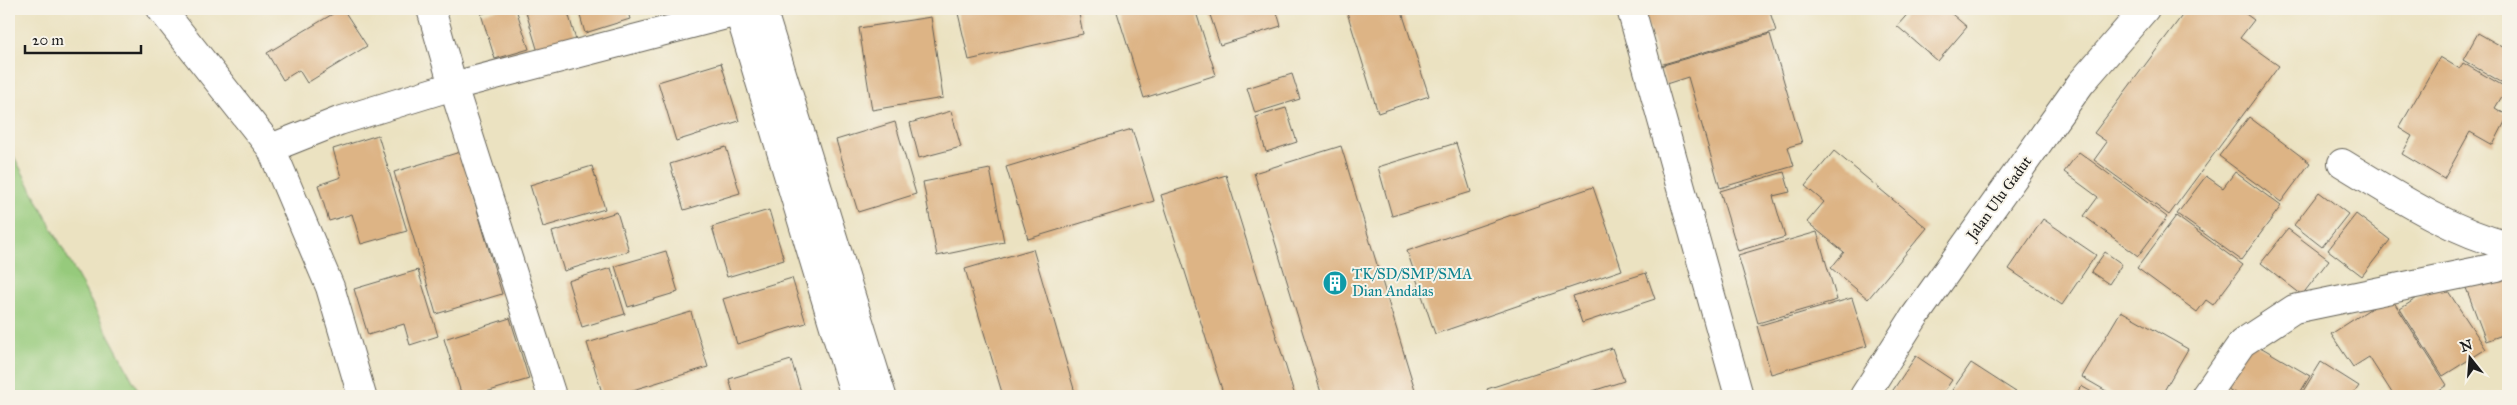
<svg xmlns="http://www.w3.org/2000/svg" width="2517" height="405" font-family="'IM FELL Great Primer',serif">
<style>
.green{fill:#96ca7b;stroke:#59734c}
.building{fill:#ddb485}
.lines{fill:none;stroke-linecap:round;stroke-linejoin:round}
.minor-casing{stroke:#646156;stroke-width:30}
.tertiary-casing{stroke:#646156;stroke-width:30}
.minor{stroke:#fff;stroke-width:28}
.tertiary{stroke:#fff;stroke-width:28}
.labels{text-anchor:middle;stroke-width:4;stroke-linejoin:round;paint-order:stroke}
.street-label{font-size:15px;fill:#1c1c1c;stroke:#f7f3e8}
.culture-label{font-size:15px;fill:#0d838f;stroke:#f7f3e8;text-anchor:start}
</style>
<rect width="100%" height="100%" fill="#f7f3e8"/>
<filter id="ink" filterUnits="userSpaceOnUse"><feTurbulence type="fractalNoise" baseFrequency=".02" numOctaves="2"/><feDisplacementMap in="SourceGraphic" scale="10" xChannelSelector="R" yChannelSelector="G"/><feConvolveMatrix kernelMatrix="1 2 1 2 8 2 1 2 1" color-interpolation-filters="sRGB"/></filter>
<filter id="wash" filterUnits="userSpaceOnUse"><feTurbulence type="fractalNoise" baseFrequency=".0096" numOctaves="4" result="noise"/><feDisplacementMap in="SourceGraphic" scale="20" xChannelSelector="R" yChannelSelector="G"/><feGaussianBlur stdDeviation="1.12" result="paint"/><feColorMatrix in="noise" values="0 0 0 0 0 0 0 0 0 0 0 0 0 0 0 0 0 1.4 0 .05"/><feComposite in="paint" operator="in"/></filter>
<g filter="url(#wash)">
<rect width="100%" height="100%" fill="#ebe2c1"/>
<path class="green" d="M9 147 141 396H9Z"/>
<g id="blocks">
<path class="building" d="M341 9H343L367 46 307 83 299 70 283 80 267 53Z
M498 9H516L529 49 495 59 481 14Z
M525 9H567L576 40 538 52Z
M578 9H627L630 19 585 33Z
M957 9H1078L1083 34 969 60Z
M1116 9H1195L1216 75 1144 98Z
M1208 9H1276L1281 26 1220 45Z
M1346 9H1401L1429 96 1378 113Z
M1643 9H1769L1776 31 1660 65Z
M1912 9H1946L1967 27 1938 61 1897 26Z
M2187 9H2239L2254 20 2240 38 2279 66 2169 215 2094 160 2107 142 2094 133Z
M931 17 943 98 872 110 859 28Z
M2478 33 2508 50V86L2463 60Z
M1770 34 1802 143 1788 147 1794 166 1720 188 1688 77 1666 84 1660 66Z
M2440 57 2460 69 2463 63 2507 88 2495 108 2508 116 2493 145 2470 132 2444 179 2402 154 2412 136 2399 128Z
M721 63 739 121 676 141 658 82Z
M1292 74 1300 99 1255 113 1247 88Z
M1286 108 1297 142 1266 152 1256 117Z
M951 111 961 147 919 158 910 123Z
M2249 117 2310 163 2281 202 2219 156Z
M895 122 916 194 858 212 836 140Z
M1132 129 1154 201 1028 239 1006 167Z
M378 135 407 231 361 244 352 214 329 221 318 185 341 177 333 149Z
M1456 143 1471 192 1392 216 1378 167Z
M1341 146 1416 393 1406 396H1322L1254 173Z
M726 147 740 193 684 210 670 164Z
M1834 151 1927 228 1868 299 1831 268 1844 252 1807 222 1824 202 1805 186Z
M460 152 502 294 436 314 394 172Z
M2079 152 2167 217 2138 256 2084 216 2098 197 2064 172Z
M592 166 605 209 543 227 530 185Z
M990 169 1004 242 937 256 923 182Z
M1784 172 1790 192 1773 196 1785 237 1738 251 1720 191Z
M2235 172 2281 206 2241 260 2177 214 2206 176 2223 188Z
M1226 175 1295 396H1224L1161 195Z
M1593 187 1622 270 1435 334 1407 251Z
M2319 192 2348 214 2322 247 2294 225Z
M769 210 784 260 727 277 712 227Z
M617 212 629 251 564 271 552 232Z
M2356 214 2390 240 2362 276 2328 250Z
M2176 216 2243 265 2213 305 2206 300 2197 312 2137 268Z
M2043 219 2096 255 2062 305 2009 269Z
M2288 229 2329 260 2302 295 2261 263Z
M1817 232 1837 300 1758 323 1738 255Z
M1033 249 1076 396H1003L965 269Z
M666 251 678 292 628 307 615 266Z
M2105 252 2122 264 2109 284 2091 272Z
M2508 263V333L2486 341 2463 280Z
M611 268 625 314 582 327 568 281Z
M418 270 438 336 410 345 404 324 368 335 354 289Z
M1646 273 1655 299 1582 323 1573 296Z
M792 278 806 323 737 344 723 299Z
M2442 282 2486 349 2443 376 2400 309Z
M2390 296 2447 385 2430 396H2394L2369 357 2353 367 2331 334Z
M1852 298 1867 346 1771 374 1757 326Z
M2121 311 2188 349 2161 396H2115L2082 377Z
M691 312 708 367 613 396H603L587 343Z
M510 318 529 379 473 396H462L444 339Z
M2250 341 2310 376 2298 396H2240L2223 386Z
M1612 348 1624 381 1577 396H1490L1487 389Z
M1916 356 1952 380 1941 396H1889Z
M791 360 802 395 734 396 729 379Z
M2321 362 2359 386 2352 396H2300Z
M1971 363 2019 394 2017 396H1948Z
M2081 386 2099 396H2075Z
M665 389 667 396H643Z"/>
</g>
</g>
<g filter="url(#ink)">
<use href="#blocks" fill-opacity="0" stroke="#646156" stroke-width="1"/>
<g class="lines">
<defs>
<path id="minor" d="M161 9 271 148 330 287 362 396
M431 9 453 86 552 396
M738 9 855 396
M762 9 882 396
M1631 9 1739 396
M271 148 339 121 453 86 749 9
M2342 163C2395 195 2448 230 2508 246
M2205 396 2242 343 2294 309 2497 267 2508 261"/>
<path id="tertiary" d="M1864 396 1915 316 2081 83 2145 9"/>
</defs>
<use href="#minor" class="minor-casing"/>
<use href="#tertiary" class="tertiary-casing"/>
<use href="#minor" class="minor"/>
<use href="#tertiary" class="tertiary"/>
</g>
</g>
<defs>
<symbol id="building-disc" viewBox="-11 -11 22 22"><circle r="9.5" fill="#0f9aa8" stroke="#f7f3e8"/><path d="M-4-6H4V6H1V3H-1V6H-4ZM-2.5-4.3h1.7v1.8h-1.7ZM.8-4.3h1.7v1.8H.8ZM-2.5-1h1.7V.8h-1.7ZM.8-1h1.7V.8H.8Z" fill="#fff"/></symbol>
</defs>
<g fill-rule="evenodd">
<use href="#building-disc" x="1321" y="269" width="28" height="28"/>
</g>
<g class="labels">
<g class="street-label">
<text transform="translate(1999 198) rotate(-54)" y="5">Jalan Ulu Gadut</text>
</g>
<g class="culture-label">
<text x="1352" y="279">TK/SD/SMP/SMA<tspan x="1352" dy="17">Dian Andalas</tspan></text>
</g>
</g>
<rect width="2517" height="405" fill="none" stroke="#f7f3e8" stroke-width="30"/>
<g transform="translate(2470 358) rotate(343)" stroke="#f7f3e8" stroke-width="4" paint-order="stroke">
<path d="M0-4L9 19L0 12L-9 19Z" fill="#1c1c1c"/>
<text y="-8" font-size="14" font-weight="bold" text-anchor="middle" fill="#1c1c1c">N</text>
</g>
<path d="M25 45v8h116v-8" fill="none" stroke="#1c1c1c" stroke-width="2.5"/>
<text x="32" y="45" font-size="15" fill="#1c1c1c" stroke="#f7f3e8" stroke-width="4" paint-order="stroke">20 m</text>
</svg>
